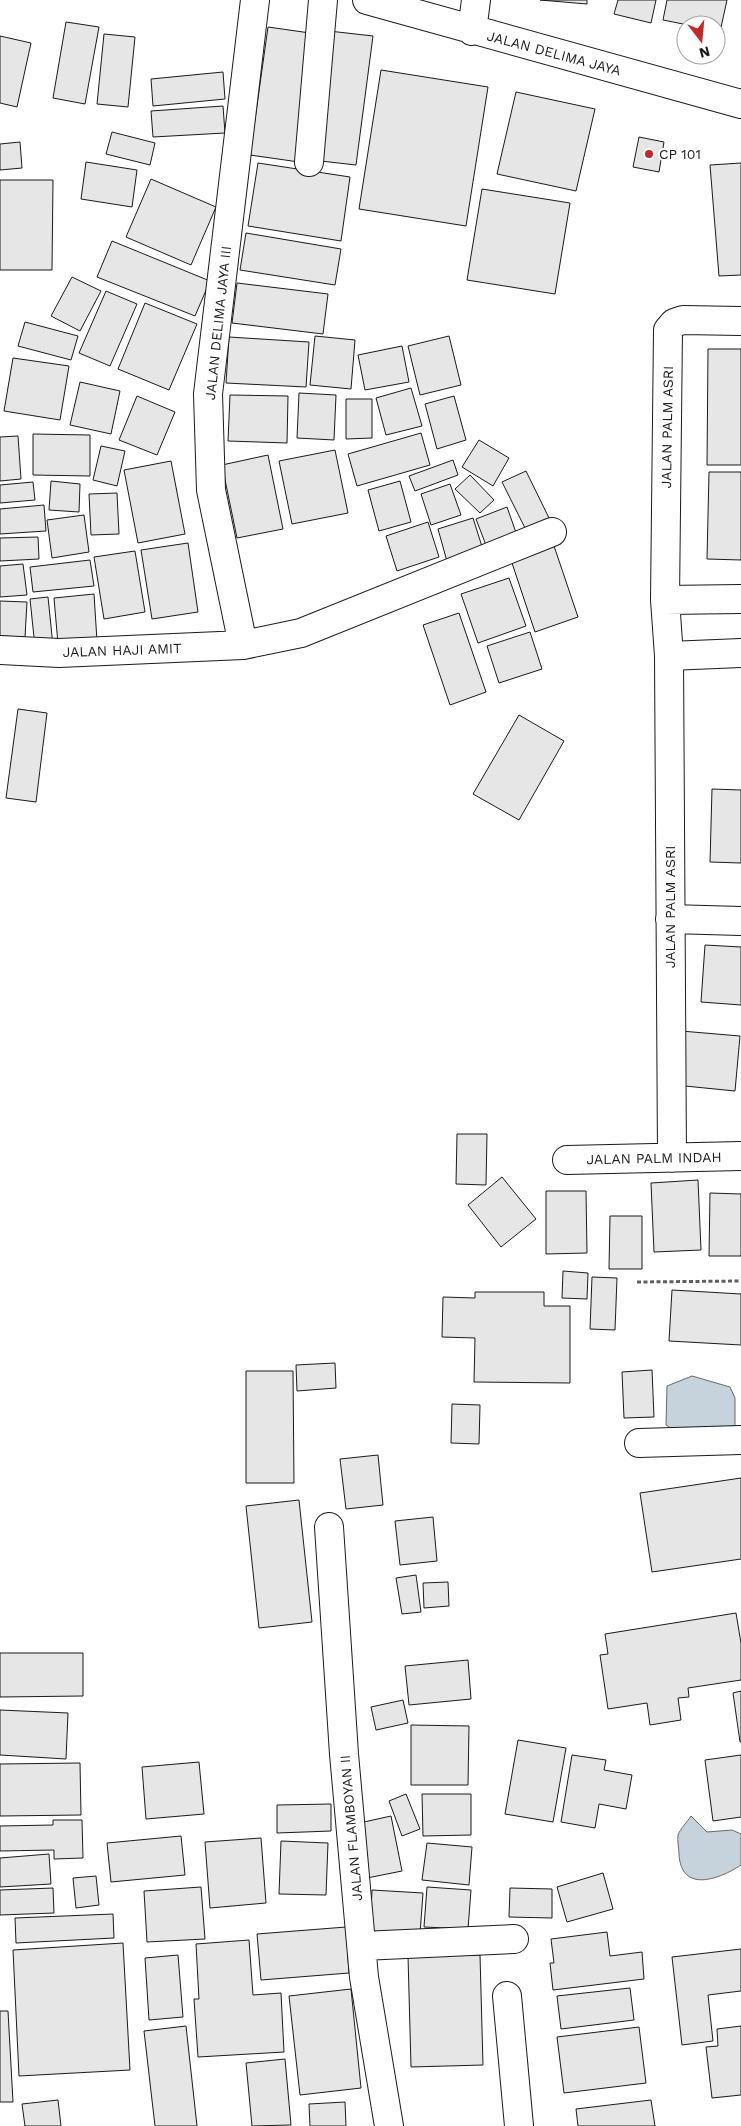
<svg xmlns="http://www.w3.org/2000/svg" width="741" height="2126" font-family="'Work Sans',sans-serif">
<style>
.water{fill:#c6d2dc;stroke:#6a6a6a}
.building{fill:#e6e6e6;stroke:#1a1a1a}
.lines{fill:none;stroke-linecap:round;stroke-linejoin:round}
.minor-casing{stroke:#1a1a1a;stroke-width:30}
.path{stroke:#5f5f5f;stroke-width:3;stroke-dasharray:4 2.5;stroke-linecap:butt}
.minor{stroke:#fff;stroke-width:28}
.poi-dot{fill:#c62828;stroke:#fff;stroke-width:2}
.labels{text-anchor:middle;stroke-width:4;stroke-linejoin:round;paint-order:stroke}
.street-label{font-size:14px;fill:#1a1a1a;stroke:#fff}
.poi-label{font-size:14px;fill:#1a1a1a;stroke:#fff;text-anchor:start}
</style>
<rect width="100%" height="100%" fill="#fff"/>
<path class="water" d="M692 1376 730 1387 735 1398V1426C714 1426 683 1438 666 1425L667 1386Z
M691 1816 707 1832 732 1830 741 1834V1865C720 1879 681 1894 679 1854 679 1849 677 1840 678 1835 680 1829 688 1821 691 1816Z"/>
<path class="building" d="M540 0H587V4Z
M618 0H656L651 23 614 14Z
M667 0H727L720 32 716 31V25H688L663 20Z
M66 22 99 27 85 104 53 98Z
M268 27 317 34 299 162 250 155Z
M329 31 373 36 356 165 312 160Z
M104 34 135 37 128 107 97 104Z
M0 36 31 43 17 107 0 103Z
M381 70 488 87 466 226 359 209Z
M223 72 225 99 153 106 151 79Z
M516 92 595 109 576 191 497 174Z
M223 106 225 133 153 137 151 111Z
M112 132 155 143 150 165 106 154Z
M639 137 664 142 659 172 633 167Z
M20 142 22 168 0 170V144Z
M86 162 137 170 132 207 81 199Z
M258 163 350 177 341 241 248 226Z
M741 163V275L719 276 710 165Z
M151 179 216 207 191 265 126 237Z
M0 180H53L52 270H0Z
M482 189 570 203 555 294 467 280Z
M246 233 341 249 335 285 240 270Z
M112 241 210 281 195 316 97 277Z
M72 277 101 291 80 331 51 316Z
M237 283 328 294 323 334 232 323Z
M106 291 137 304 110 366 79 353Z
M145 303 197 324 169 390 118 369Z
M25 322 78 336 71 360 18 346Z
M315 336 355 340 351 389 310 385Z
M449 336 461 385 420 395 408 346Z
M229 337 309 342 306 387 226 383Z
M402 346 409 382 365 390 358 355Z
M708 349H741V465H707Z
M13 358 69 366 60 420 4 411Z
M80 382 120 391 111 434 70 425Z
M411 388 422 426 386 435 376 398Z
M299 393 336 395 334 440 297 438Z
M230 395 288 396 287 443 228 441Z
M137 396 175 412 157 455 119 440Z
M454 396 466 440 437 449 425 404Z
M346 399H372V438L346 439Z
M421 433 430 465 357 486 348 454Z
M33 434 90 435V476L33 475Z
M18 436 21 479 0 481V437Z
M479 440 509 458 493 486 462 467Z
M101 446 125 451 117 486 93 480Z
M335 450 348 513 292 524 279 461Z
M268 455 283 529 237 538 222 465Z
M453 460 458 475 415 491 409 476Z
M171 461 185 534 138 543 124 470Z
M526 471 551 522 528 534 502 482Z
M709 472H741V560L707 559Z
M470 475 494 500 480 513 455 489Z
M51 481 80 484 79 512 49 510Z
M400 481 411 522 379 531 368 490Z
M33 482 35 500 0 503V485Z
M450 484 461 515 431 525 421 494Z
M117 493 119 534 91 535 89 494Z
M44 505 46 531 0 534V509Z
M507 507 519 541 489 553 476 519Z
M84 515 89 552 52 558 47 520Z
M473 518 484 553 448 565 438 529Z
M428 522 439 557 397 571 386 536Z
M38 537 39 559 0 561V538Z
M188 543 198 612 152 619 141 550Z
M553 543 578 617 535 632 510 557Z
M135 551 145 612 104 619 94 557Z
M90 560 94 586 33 592 30 567Z
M23 564 27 595 0 597V566Z
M509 578 526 626 478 643 461 594Z
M94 594 97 641 58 644 54 598Z
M48 597 53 646 35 647 30 599Z
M0 601 27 602 25 637 0 636Z
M459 613 486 692 450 705 423 625Z
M530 632 542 669 499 683 487 646Z
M18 709 47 713 36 802 6 798Z
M519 715 564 741 519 820 473 794Z
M712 789 741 790V863L710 862Z
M705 945 741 947V1005L701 1002Z
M681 1031 740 1036 735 1091 675 1085Z
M457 1134H487L486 1185 456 1184Z
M502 1177 536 1219 501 1247 468 1205Z
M698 1180 701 1250 654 1252 651 1183Z
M546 1191H586L587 1253 546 1254Z
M710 1193 741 1194V1256H709Z
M610 1216H642V1269H609Z
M563 1271 588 1273 587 1299 562 1298Z
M592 1277 617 1278 615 1330 590 1329Z
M672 1290 741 1294V1345L669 1341Z
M475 1292H544V1306H570V1383L474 1382 475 1338 442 1337 443 1297 475 1298Z
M335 1363 336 1388 297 1391 296 1365Z
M652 1370 654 1417 624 1418 622 1372Z
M246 1371H293L294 1483H246Z
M452 1404 480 1405 479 1444 451 1443Z
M378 1455 383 1505 346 1509 340 1459Z
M741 1478V1559L652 1572 640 1493Z
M299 1500 312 1622 259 1628 246 1506Z
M433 1517 437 1561 400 1565 395 1521Z
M416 1575 421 1612 402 1614 396 1578Z
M448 1582 449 1606 424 1608 423 1583Z
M736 1613 741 1643V1680L688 1688 689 1697 678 1698 681 1720 650 1725 647 1703 608 1709 600 1655 608 1654 605 1634Z
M0 1653H83V1696L0 1697Z
M468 1660 471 1699 409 1705 405 1666Z
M741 1691V1742H740L733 1693Z
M403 1700 408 1723 376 1730 371 1707Z
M0 1710 68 1713 66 1759 0 1755Z
M411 1725 469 1726 468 1785H411Z
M518 1740 566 1748 553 1822 505 1814Z
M572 1755 606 1760 604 1770 632 1775 626 1809 599 1804 595 1828 561 1822Z
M741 1755V1817L713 1821 705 1760Z
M199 1762 204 1814 146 1819 142 1767Z
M80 1763 81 1815 0 1816V1764Z
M406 1794 420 1829 402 1836 389 1801Z
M422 1794H471V1835L423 1836Z
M331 1804V1831L277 1833V1805Z
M391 1816 402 1871 367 1878 355 1824Z
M53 1820H82L83 1858 54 1859V1850L0 1851V1826L53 1825Z
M181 1836 185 1875 111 1882 107 1843Z
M261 1838 266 1903 210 1908 205 1842Z
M281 1841 328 1843 326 1895 279 1894Z
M427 1843 472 1847 469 1885 422 1880Z
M49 1854 51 1884 0 1887V1858Z
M603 1873 613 1909 567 1922 557 1887Z
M96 1876 99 1905 76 1908 73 1878Z
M201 1887 205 1939 147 1942 144 1891Z
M427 1887 471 1890 468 1929 424 1927Z
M53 1888 54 1913 0 1915V1890Z
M510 1888 552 1889V1918L509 1917Z
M372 1890 423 1893 420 1934 370 1931Z
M113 1914 114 1938 16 1943 15 1918Z
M346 1927 349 1973 261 1980 257 1934Z
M607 1932 610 1956 642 1952 644 1979 553 1990 550 1963H554L551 1939Z
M249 1940 253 1995 281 1993 284 2052 198 2057 194 1999H199L196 1944Z
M123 1943 130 2070 19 2076 13 1950Z
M741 1949V1991L708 1995 713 2041 682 2045 672 1957Z
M178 1955 183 2017 149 2020 145 1958Z
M480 1955 483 2065 411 2067 408 1956Z
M630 1988 634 2020 561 2029 557 1996Z
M351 1989 361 2088 300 2095 289 1996Z
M0 2011H8L13 2102H0Z
M186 2026 197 2126H155L144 2031Z
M741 2026V2095L712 2098 706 2047 718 2046 717 2029Z
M639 2027 646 2083 564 2093 557 2037Z
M285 2059 291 2125 252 2126 246 2063Z
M58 2100 61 2126H25L22 2104Z
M651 2100 655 2126H578L576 2109Z
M345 2102 346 2126H310L309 2104Z"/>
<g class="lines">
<defs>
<path id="minor" d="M367 0 741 104
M472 31 476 0
M309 162 323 0
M665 600 741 599
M243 645 211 490 208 394 255 0
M0 650 59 653 243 645 301 633 552 532
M669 656 741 653
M670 919 741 921
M672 1158 669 656 665 600 668 330 674 323 683 320 741 321
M567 1160 741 1156
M639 1443 741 1440
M329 1527 344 1754 364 1977 389 2126
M362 1946 514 1939
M507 1996 519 2126"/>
</defs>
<use href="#minor" class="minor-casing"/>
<path class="path" d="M637 1282 741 1281"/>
<use href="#minor" class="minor"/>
</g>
<circle class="poi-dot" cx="649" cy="154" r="5"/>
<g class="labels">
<g class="street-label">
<text transform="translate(554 53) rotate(15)" y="5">JALAN DELIMA JAYA</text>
<text transform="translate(218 323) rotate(-84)" y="5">JALAN DELIMA JAYA III</text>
<text transform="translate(667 427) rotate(-89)" y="5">JALAN PALM ASRI</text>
<text transform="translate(122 650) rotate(-2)" y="5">JALAN HAJI AMIT</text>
<text transform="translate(670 907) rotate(-90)" y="5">JALAN PALM ASRI</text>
<text transform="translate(654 1158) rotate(-1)" y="5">JALAN PALM INDAH</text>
<text transform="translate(351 1828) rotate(-95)" y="5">JALAN FLAMBOYAN II</text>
</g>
<g class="poi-label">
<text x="659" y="159">CP 101</text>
</g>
</g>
<g transform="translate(701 40) rotate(164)"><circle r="24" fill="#ffffff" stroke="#a3a3a3"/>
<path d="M0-4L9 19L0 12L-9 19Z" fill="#c62828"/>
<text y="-8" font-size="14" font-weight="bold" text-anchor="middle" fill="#1a1a1a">N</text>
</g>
</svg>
